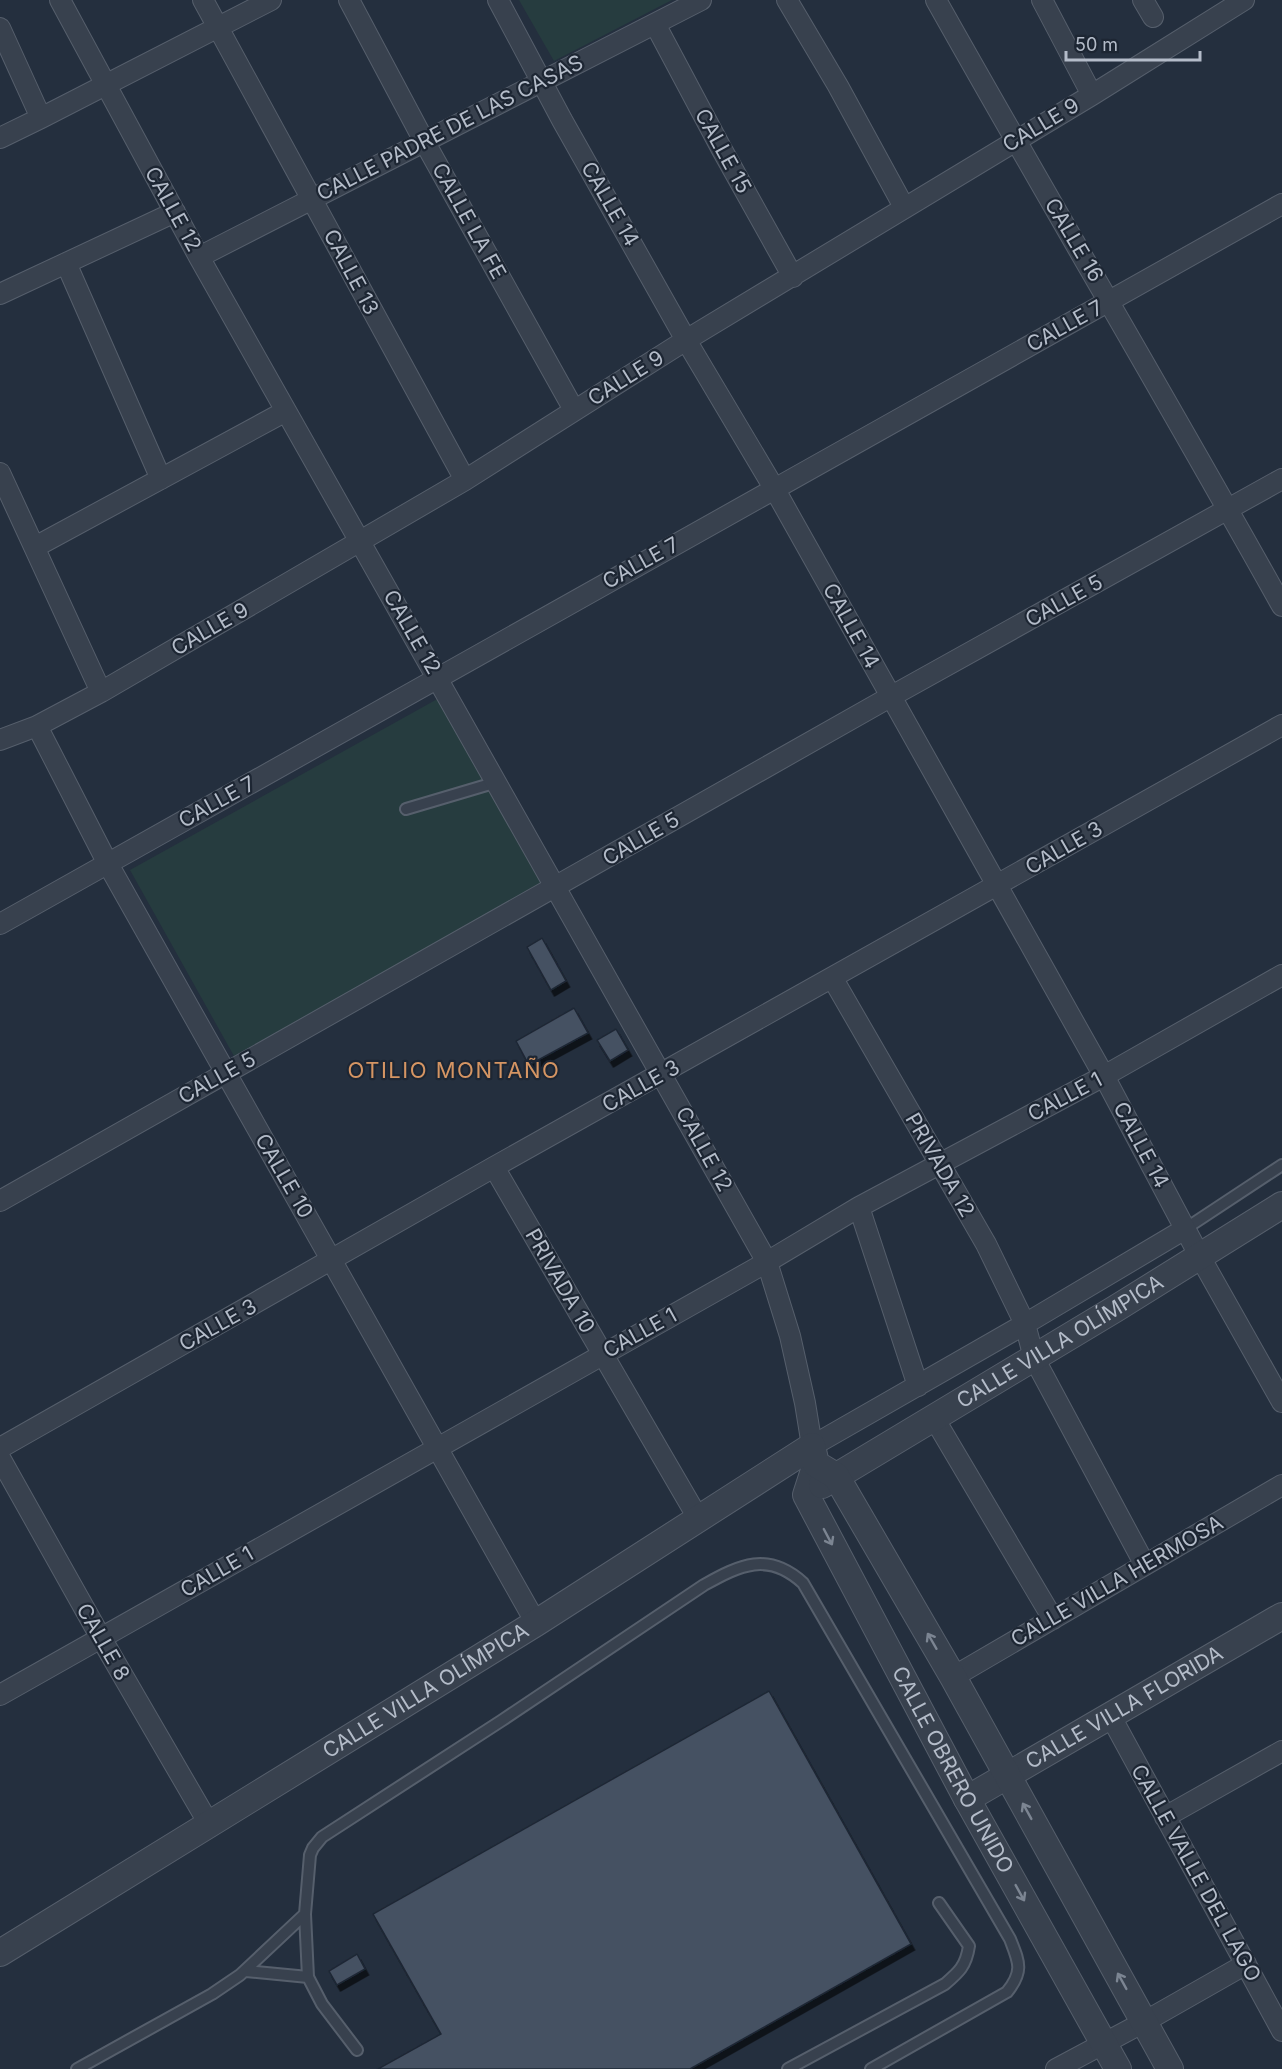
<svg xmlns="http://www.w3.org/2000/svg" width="1282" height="2069" font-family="Inter,sans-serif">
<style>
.green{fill:#263c3f}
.building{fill:#455162;stroke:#1f2835;stroke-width:1.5;filter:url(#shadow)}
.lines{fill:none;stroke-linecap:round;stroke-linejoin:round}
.service-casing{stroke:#565f6c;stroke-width:14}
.minor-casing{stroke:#565f6c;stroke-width:22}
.tertiary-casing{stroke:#565f6c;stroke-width:28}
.service{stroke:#38414e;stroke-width:10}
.minor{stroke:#38414e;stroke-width:20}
.tertiary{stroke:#38414e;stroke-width:26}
.oneway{stroke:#7c8592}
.labels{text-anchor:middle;stroke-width:4.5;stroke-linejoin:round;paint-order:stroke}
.street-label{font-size:21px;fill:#b4bcc9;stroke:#1d2633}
.neighbourhood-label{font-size:22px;letter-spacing:1.5px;fill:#d59563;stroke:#1d2633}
</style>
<defs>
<filter id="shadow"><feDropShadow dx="3.5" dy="6" stdDeviation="0" flood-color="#0009"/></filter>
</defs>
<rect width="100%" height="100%" fill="#242f3e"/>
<path class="green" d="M519 0H672L554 61Z
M441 697 545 883 234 1056 130 870Z"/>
<path class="building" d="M542 938 566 981 551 990 527 947Z
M574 1008 588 1033 529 1065 516 1041Z
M616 1029 628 1050 610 1061 597 1040Z
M769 1691 911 1944 690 2069H378L441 2034 373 1914Z
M357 1954 365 1969 337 1985 329 1971Z"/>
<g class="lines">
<defs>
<path id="service" d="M406 809 497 782
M1185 1229 1282 1165
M246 1971 308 1977
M357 2050 322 2004 308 1977 305 1914 310 1855 313 1848 322 1837 501 1721 704 1585C740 1565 768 1551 803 1583L1010 1939C1019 1962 1024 1971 1007 1992L871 2069
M77 2069 212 1994 240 1975 305 1914
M788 2069 945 1984C959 1972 966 1966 969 1946L939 1903"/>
<path id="minor" d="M60 0 199 257 767 1262 790 1336 805 1403 812 1446 1025 1324 1185 1229
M203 0 465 480
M349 0 424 141 574 410
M498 0 562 120 686 340 774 488 1044 969 1104 1076 1199 1255 1282 1402
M787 0 838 86 904 207
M936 0C1050 203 1169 403 1282 606
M1042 0 1092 95
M1143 0 1153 17
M655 24 721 148 793 277
M0 28 41 118
M0 138 41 118 271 0
M199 257 701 0
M66 263 161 479
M0 294 175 212
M0 473 101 692
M35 547 286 411
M37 726 108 864 536 1623
M0 740 37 726 101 692 465 480 686 340 1092 95 1244 0
M0 924 1282 204
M833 979 986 1244 1025 1324 1034 1358 1145 1565
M494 1167 698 1518
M0 1201 890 697 1282 479
M859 1207 918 1386
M934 1418 1053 1619
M0 1448 494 1167 1282 725
M0 1458 101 1638 209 1824
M953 1677 1282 1485
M0 1695 767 1262 859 1207 1104 1076 1282 975
M1110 1715 1282 2031
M1165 1817 1282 1751
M1056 2069 1144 2022 1246 1964"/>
<g id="tertiary">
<path id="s1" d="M816 1464 806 1495 967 1799 1118 2069"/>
<path id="s2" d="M822 1485 1115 1309 1282 1205"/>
<path id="s3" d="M967 1799 1282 1616"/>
<path id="s4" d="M0 1953 536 1623 812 1446 816 1464 836 1476 953 1677 1170 2069"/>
</g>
</defs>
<use href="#service" class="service-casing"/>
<use href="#minor" class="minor-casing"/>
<use href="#tertiary" class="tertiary-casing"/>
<use href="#service" class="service"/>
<use href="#minor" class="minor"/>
<use href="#tertiary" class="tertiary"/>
</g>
<defs><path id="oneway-shaft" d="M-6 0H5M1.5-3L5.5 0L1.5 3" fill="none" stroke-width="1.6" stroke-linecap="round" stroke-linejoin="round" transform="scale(1.5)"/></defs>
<g class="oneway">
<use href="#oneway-shaft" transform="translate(828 1537) rotate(62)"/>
<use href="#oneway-shaft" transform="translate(932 1641) rotate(-120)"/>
<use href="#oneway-shaft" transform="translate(1027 1811) rotate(-119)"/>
<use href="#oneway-shaft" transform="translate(1020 1893) rotate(61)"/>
<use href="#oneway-shaft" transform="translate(1122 1981) rotate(-119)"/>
</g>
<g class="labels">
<g class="street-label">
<text transform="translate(1041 125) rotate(-31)" y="7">CALLE 9</text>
<text transform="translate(450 128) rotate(-27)" y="7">CALLE PADRE DE LAS CASAS</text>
<text transform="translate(723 151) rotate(61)" y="7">CALLE 15</text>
<text transform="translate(610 204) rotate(60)" y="7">CALLE 14</text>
<text transform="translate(173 209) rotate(61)" y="7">CALLE 12</text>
<text transform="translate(469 221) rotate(61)" y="7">CALLE LA FE</text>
<text transform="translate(1074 240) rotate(59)" y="7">CALLE 16</text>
<text transform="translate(351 272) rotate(62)" y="7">CALLE 13</text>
<text transform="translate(1065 326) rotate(-29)" y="7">CALLE 7</text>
<text transform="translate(626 378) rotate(-32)" y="7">CALLE 9</text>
<text transform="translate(641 563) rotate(-29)" y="7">CALLE 7</text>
<text transform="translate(1064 601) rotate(-29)" y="7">CALLE 5</text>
<text transform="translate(851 626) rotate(61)" y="7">CALLE 14</text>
<text transform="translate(210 629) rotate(-30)" y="7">CALLE 9</text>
<text transform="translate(412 632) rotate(60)" y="7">CALLE 12</text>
<text transform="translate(217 802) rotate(-29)" y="7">CALLE 7</text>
<text transform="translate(641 839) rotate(-30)" y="7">CALLE 5</text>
<text transform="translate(1064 848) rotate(-30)" y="7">CALLE 3</text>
<text transform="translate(217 1078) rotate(-29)" y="7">CALLE 5</text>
<text transform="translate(641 1086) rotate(-29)" y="7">CALLE 3</text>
<text transform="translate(1065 1097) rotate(-28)" y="7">CALLE 1</text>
<text transform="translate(1141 1145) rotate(62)" y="7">CALLE 14</text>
<text transform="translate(704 1149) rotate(61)" y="7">CALLE 12</text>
<text transform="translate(940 1165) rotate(60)" y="7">PRIVADA 12</text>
<text transform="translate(284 1176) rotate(60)" y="7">CALLE 10</text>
<text transform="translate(560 1281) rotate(60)" y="7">PRIVADA 10</text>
<text transform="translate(218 1325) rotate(-29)" y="7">CALLE 3</text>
<text transform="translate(640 1333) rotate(-29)" y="7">CALLE 1</text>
<text dy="7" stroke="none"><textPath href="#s2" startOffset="278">CALLE VILLA OLÍMPICA</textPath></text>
<text transform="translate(217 1572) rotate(-30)" y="7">CALLE 1</text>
<text transform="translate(1117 1581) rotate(-30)" y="7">CALLE VILLA HERMOSA</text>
<text transform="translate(103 1642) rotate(60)" y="7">CALLE 8</text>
<text dy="7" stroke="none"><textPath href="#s4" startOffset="500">CALLE VILLA OLÍMPICA</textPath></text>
<text dy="7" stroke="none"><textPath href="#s3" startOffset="182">CALLE VILLA FLORIDA</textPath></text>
<text dy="7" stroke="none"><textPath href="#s1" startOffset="344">CALLE OBRERO UNIDO</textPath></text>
<text transform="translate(1196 1873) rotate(61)" y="7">CALLE VALLE DEL LAGO</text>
</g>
<g class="neighbourhood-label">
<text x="454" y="1078">OTILIO MONTAÑO</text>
</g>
</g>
<path d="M1066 51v9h134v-9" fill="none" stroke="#b4bcc9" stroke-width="3"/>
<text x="1075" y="51" font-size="18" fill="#b4bcc9" stroke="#1d2633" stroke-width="4.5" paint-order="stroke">50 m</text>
</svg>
